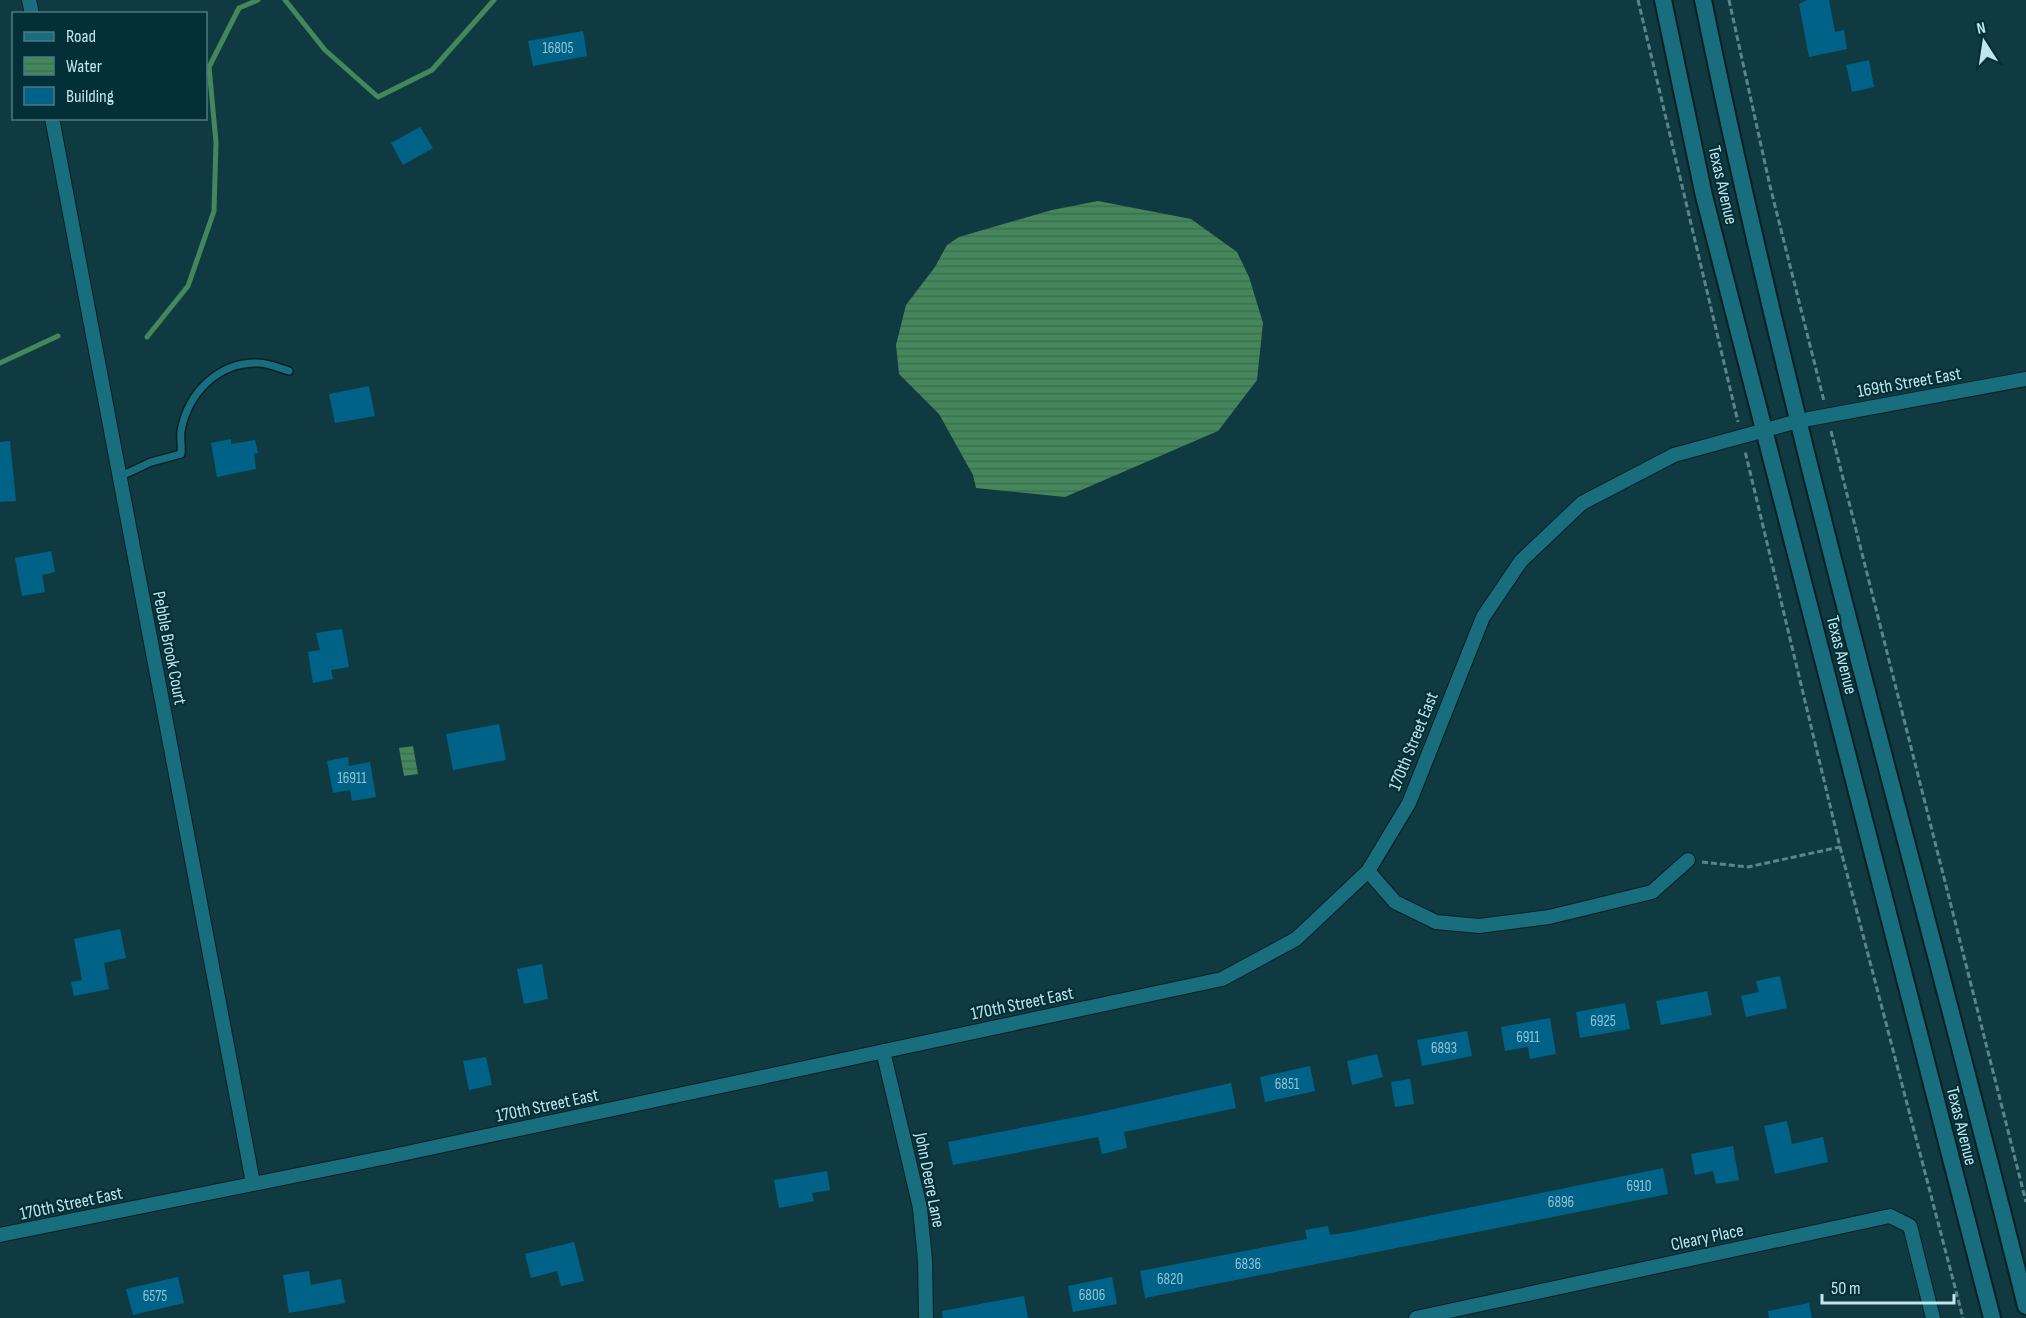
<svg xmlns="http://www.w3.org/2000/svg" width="2026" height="1318" font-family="'Sofia Sans Condensed',sans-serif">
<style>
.water{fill:url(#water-rules)}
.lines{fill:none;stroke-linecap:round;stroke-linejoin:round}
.stream{stroke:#45875b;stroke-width:5}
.building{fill:#006287}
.service-casing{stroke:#071f24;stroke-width:10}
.minor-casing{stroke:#071f24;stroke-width:16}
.secondary-casing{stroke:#071f24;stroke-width:20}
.path{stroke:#5d848d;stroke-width:3;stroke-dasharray:6 3;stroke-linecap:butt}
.service{stroke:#196e7d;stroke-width:7}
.minor{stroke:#196e7d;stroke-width:14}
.secondary{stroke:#196e7d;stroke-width:16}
.labels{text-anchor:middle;stroke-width:4.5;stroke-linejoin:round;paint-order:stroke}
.number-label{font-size:15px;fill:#91c4d4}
.street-label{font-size:18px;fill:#c1e5ee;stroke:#033038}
</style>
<defs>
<pattern id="water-rules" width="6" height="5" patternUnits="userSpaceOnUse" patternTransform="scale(1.5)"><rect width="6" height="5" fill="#45875b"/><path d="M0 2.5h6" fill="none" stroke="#416d53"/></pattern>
</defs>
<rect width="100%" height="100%" fill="#103a42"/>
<path class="water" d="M1098 201 1191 219 1237 252 1249 277 1263 323 1257 380 1218 431 1065 497 976 488 973 475 939 414 899 374 896 345 906 305 935 267 947 245 959 237 1052 210Z
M413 746 418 774 404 776 399 748Z"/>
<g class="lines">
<path class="stream" d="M285 0 325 50 378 97 432 70 494 0
M147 337 188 286 214 211 216 142 209 67 239 8 258 0
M0 363 58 336"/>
</g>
<path class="building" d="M1807 0H1829L1835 32 1844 30 1847 49 1809 57 1799 4Z
M583 31 587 56 533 66 528 41Z
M1869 60 1874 87 1852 92 1846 65Z
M420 127 433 148 403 165 391 143Z
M369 386 375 416 335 423 329 394Z
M231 439V444L255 440 258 453 254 454 256 469 217 477 211 443Z
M10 441 16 501 0 502V442Z
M51 551 55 572 42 575 45 592 22 596 15 558Z
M342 629 349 667 331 670 333 679 313 683 308 652 320 650 316 633Z
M499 724 506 760 453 770 446 734Z
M348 757 349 766 370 762 376 797 352 801 350 790 333 793 327 761Z
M120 929 126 958 104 963 109 989 74 996 71 982 82 980 74 939Z
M542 964 548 999 524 1004 517 969Z
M1780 976 1787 1008 1746 1017 1741 996 1759 992 1756 981Z
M1707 991 1712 1015 1661 1025 1656 1001Z
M1625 1003 1630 1029 1580 1038 1576 1012Z
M1550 1018 1556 1054 1530 1059 1528 1047 1505 1051 1501 1027Z
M1467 1031 1472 1056 1422 1066 1417 1040Z
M1377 1054 1383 1077 1352 1085 1347 1061Z
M486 1057 492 1085 469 1090 463 1061Z
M1310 1066 1315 1091 1265 1102 1260 1077Z
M1410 1079 1414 1104 1395 1107 1391 1082Z
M1231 1083 1236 1108 1124 1132 1127 1148 1102 1154 1098 1137 953 1165 948 1142 1087 1115Z
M1787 1121 1792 1144 1823 1137 1828 1162 1775 1174 1764 1126Z
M1733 1146 1739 1180 1716 1184 1713 1171 1695 1175 1691 1154Z
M1663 1168 1668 1194 1145 1298 1140 1271 1307 1239 1305 1230 1328 1226 1330 1235 1350 1232Z
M827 1171 830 1190 812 1193 814 1201 779 1208 774 1180Z
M574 1242 584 1281 561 1286 557 1271 531 1278 525 1254Z
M309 1271 311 1285 341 1279 345 1303 289 1313 283 1275Z
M178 1277 184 1303 133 1315 126 1289Z
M1112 1277 1117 1304 1073 1312 1068 1286Z
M1024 1296 1028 1318H943L942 1311Z
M1809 1303 1812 1318H1769L1768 1311Z"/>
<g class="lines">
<defs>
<path id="service" d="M119 477 151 462 181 454C182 446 180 439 181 431 188 393 218 362 258 363 268 363 279 368 289 371"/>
<path id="minor" d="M29 0 32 14
M52 118 253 1183
M1368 871 1395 902 1436 922 1479 926 1549 917 1652 892 1688 860
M883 1051 920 1208 925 1260 926 1318
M0 1235 402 1154 1222 979 1296 939 1368 871 1409 803 1483 617 1521 561 1582 503 1674 455 1798 421 2026 379
M1416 1318 1890 1216 1910 1226 1933 1318"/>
<path id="secondary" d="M1663 0 1704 196 1992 1318
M1703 0C1792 439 1918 871 2026 1306"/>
</defs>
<use href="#service" class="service-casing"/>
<use href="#minor" class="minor-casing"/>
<use href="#secondary" class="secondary-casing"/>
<path class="path" d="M1638 0 1738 422
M1729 0 1770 186 1824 401
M1831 431 2026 1202
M1840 847 1963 1318
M1702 862 1748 867 1840 847 1745 451"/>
<use href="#service" class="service"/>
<use href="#minor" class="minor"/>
<use href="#secondary" class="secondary"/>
</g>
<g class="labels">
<g class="number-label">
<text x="558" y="53">16805</text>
<text x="352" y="783">16911</text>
<text x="1603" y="1026">6925</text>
<text x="1528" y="1042">6911</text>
<text x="1444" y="1053">6893</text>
<text x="1287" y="1089">6851</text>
<text x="1639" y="1191">6910</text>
<text x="1561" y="1207">6896</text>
<text x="1248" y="1269">6836</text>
<text x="1170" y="1284">6820</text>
<text x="1092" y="1300">6806</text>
<text x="155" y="1301">6575</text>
</g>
<g class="street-label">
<text transform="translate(1723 185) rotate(77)" y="6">Texas Avenue</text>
<text transform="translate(1909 382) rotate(-10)" y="6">169th Street East</text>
<text transform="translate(170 648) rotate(79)" y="6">Pebble Brook Court</text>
<text transform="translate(1842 655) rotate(76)" y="6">Texas Avenue</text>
<text transform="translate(1413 741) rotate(-68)" y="6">170th Street East</text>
<text transform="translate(1022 1003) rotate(-12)" y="6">170th Street East</text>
<text transform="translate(547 1105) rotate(-12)" y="6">170th Street East</text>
<text transform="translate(1962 1126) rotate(76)" y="6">Texas Avenue</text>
<text transform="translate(930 1180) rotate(79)" y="6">John Deere Lane</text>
<text transform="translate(71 1203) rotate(-12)" y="6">170th Street East</text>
<text transform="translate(1707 1237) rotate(-12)" y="6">Cleary Place</text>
</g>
</g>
<rect x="12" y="12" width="195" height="108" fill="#033038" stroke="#4f7881" stroke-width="1.5"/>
<rect x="24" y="32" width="30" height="9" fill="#196e7d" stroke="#4f7881" stroke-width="1.5"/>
<text x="66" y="42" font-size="18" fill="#c1e5ee">Road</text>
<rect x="24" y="57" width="30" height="18" fill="url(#water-rules)" stroke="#4f7881" stroke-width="1.5"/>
<text x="66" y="72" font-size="18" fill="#c1e5ee">Water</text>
<rect x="24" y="87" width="30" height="18" fill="#006287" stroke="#4f7881" stroke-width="1.5"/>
<text x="66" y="102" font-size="18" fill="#c1e5ee">Building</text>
<g transform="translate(1984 42) rotate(348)" stroke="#033038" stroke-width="4.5" paint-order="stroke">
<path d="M0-4.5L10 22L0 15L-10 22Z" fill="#c1e5ee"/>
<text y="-9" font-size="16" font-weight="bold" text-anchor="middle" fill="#c1e5ee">N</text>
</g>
<path d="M1822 1294v9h132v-9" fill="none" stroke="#c1e5ee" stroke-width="3"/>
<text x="1831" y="1294" font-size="18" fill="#c1e5ee" stroke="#033038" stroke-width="4.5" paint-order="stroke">50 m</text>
</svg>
